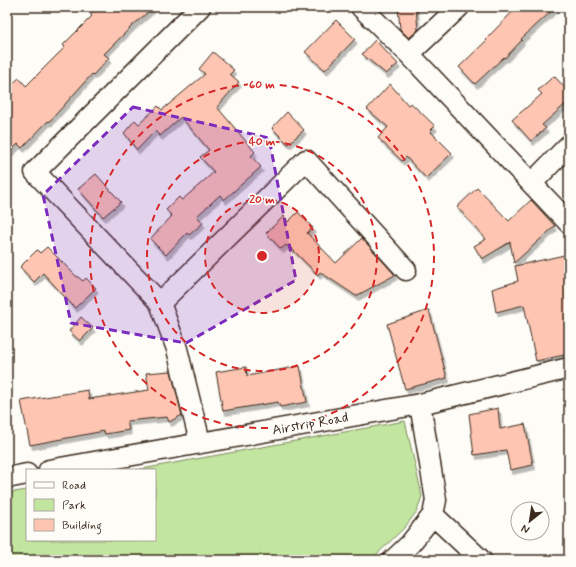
<svg xmlns="http://www.w3.org/2000/svg" width="576" height="567" font-family="Mynerve,sans-serif">
<style>
.green{fill:#c2e6a0;stroke:#7e885f}
.building{fill:#fec6b2;stroke:#3b2a1e;filter:url(#shadow)}
.lines{fill:none;stroke-linecap:round;stroke-linejoin:round}
.minor-casing{stroke:#3b2a1e;stroke-width:23}
.minor{stroke:#fdfcf7;stroke-width:20}
.marked{fill:#7b2cbf;fill-opacity:0.2;stroke:#7b2cbf;stroke-width:3;stroke-dasharray:8 5;stroke-linejoin:round}
.ring{fill:none;stroke:#d62828;stroke-width:2;stroke-dasharray:7 5}
.labels{text-anchor:middle;stroke-width:3.5;stroke-linejoin:round;paint-order:stroke}
.street-label{font-size:14px;fill:#3b2a1e;stroke:#fdfcf7}
.centre{fill:#d62828;stroke:#fdfcf7;stroke-width:2}
.ring-label{font-size:12px;text-anchor:middle;font-weight:bold;fill:#d62828;stroke:#fdfcf7;stroke-width:3.5;stroke-linejoin:round;paint-order:stroke}
</style>
<defs>
<filter id="shadow"><feDropShadow dx="2.5" dy="4.5" stdDeviation="0" flood-color="#0004"/></filter>
</defs>
<rect width="100%" height="100%" fill="#fdfcf7"/>
<filter id="ink" filterUnits="userSpaceOnUse"><feTurbulence type="fractalNoise" baseFrequency=".025" numOctaves="2"/><feDisplacementMap in="SourceGraphic" scale="8" xChannelSelector="R" yChannelSelector="G"/><feConvolveMatrix kernelMatrix="1 2 1 2 8 2 1 2 1" color-interpolation-filters="sRGB"/></filter>
<g filter="url(#ink)">
<path class="green" d="M405 421 422 496 417 511 405 527 371 560H7V493L27 490V540H155V470H136Z"/>
<path class="building" d="M98 7H154L133 25 104 54 109 58 93 75 92 74 49 122 48 121 22 148 18 144 7 155V89L19 78 26 86 65 47 63 45 92 16 90 14Z
M398 7H416L418 30 409 38 400 29Z
M517 7H556L521 39 522 40 505 58 504 57 475 84 459 67 487 40 486 39Z
M336 20 355 39 325 70 305 52Z
M375 40 398 64 386 74 362 54Z
M213 52 234 70 230 74 239 82 217 107 255 152 251 156 261 167 224 200 220 195 197 216 203 223 189 235 187 233 166 255 150 239 172 216 166 210 179 197 182 200 214 172 200 157 209 150 181 117 160 136 155 131 137 150 124 133 135 120 139 124 158 106 162 110 205 74 199 69Z
M554 76 569 92V101L542 125 546 128 531 141 512 120 542 94 538 90Z
M390 84 408 105 411 103 435 126 430 131 452 153 426 178 406 157 402 161 378 138 388 127 367 109Z
M287 112 304 130 288 144 272 128Z
M96 174 121 202 103 217 78 189Z
M477 188 509 221 531 200 555 226 514 263 510 242 482 259 474 246 486 239 457 207Z
M298 212 313 228 307 233 336 263 362 238 395 275 356 296 320 272 318 275 291 248 290 249 286 245 281 249 266 233 284 216 288 222Z
M47 247 77 277H78L83 281 86 278 96 288 75 308 43 273 34 282 20 267 37 250 40 253Z
M569 254V354L536 361 524 305 496 312 492 289 518 281 515 266Z
M429 310 447 378 405 389 387 324Z
M81 317 93 328 80 341 69 331Z
M300 366 307 402 280 407 278 402 223 411 216 372 246 367 247 376Z
M171 371 182 415 169 422 167 417 127 421 129 430 105 434 104 431 30 445 21 401 88 390 89 399 149 390 146 373Z
M498 408 500 429 525 424 533 465 510 470 506 450 474 455 469 414Z"/>
<g class="lines">
<defs>
<path id="minor" d="M361 7 409 54 569 223
M409 54 459 7
M532 183 569 145
M160 303 306 160 406 270
M200 442 177 349 160 303 35 172 200 7
M49 470 420 404 569 368
M7 478 27 474
M433 515 481 560
M393 560 410 544 433 515 436 500 420 404"/>
</defs>
<use href="#minor" class="minor-casing"/>
<use href="#minor" class="minor"/>
</g>
</g>
<path class="marked" d="M133 107 269 138 296 280 186 343 71 323 43 195Z"/>
<circle cx="262" cy="256" r="57" fill="#d62828" fill-opacity=".12"/>
<g class="ring">
<circle cx="262" cy="256" r="57"/>
<circle cx="262" cy="256" r="115"/>
<circle cx="262" cy="256" r="172"/>
</g>
<g class="labels">
<g class="street-label">
<text transform="translate(310 423) rotate(-10)" y="5">Airstrip Road</text>
</g>
</g>
<circle cx="262" cy="256" r="6" class="centre"/>
<g class="ring-label">
<text x="262" y="88">60 m</text>
<text x="262" y="145">40 m</text>
<text x="262" y="203">20 m</text>
</g>
<rect width="576" height="567" fill="none" stroke="#fdfcf7" stroke-width="24"/>
<rect x="12" y="12" width="552" height="543" fill="none" stroke="#3b2a1e" stroke-width="1.5" filter="url(#ink)"/>
<rect x="26" y="469" width="130" height="72" fill="#fdfcf7" stroke="#afa8a0"/>
<rect x="34" y="482" width="20" height="6" fill="#fdfcf7" stroke="#afa8a0"/>
<text x="62" y="489" font-size="12" fill="#3b2a1e">Road</text>
<rect x="34" y="499" width="20" height="12" fill="#c2e6a0" stroke="#afa8a0"/>
<text x="62" y="509" font-size="12" fill="#3b2a1e">Park</text>
<rect x="34" y="519" width="20" height="12" fill="#fec6b2" stroke="#afa8a0"/>
<text x="62" y="529" font-size="12" fill="#3b2a1e">Building</text>
<g transform="translate(530 521) rotate(210)"><circle r="19" fill="#fdfcf7" stroke="#afa8a0"/>
<path d="M0-3L7 15L0 10L-7 15Z" fill="#3b2a1e"/>
<text y="-6" font-size="11" font-weight="bold" text-anchor="middle" fill="#3b2a1e">N</text>
</g>
</svg>
